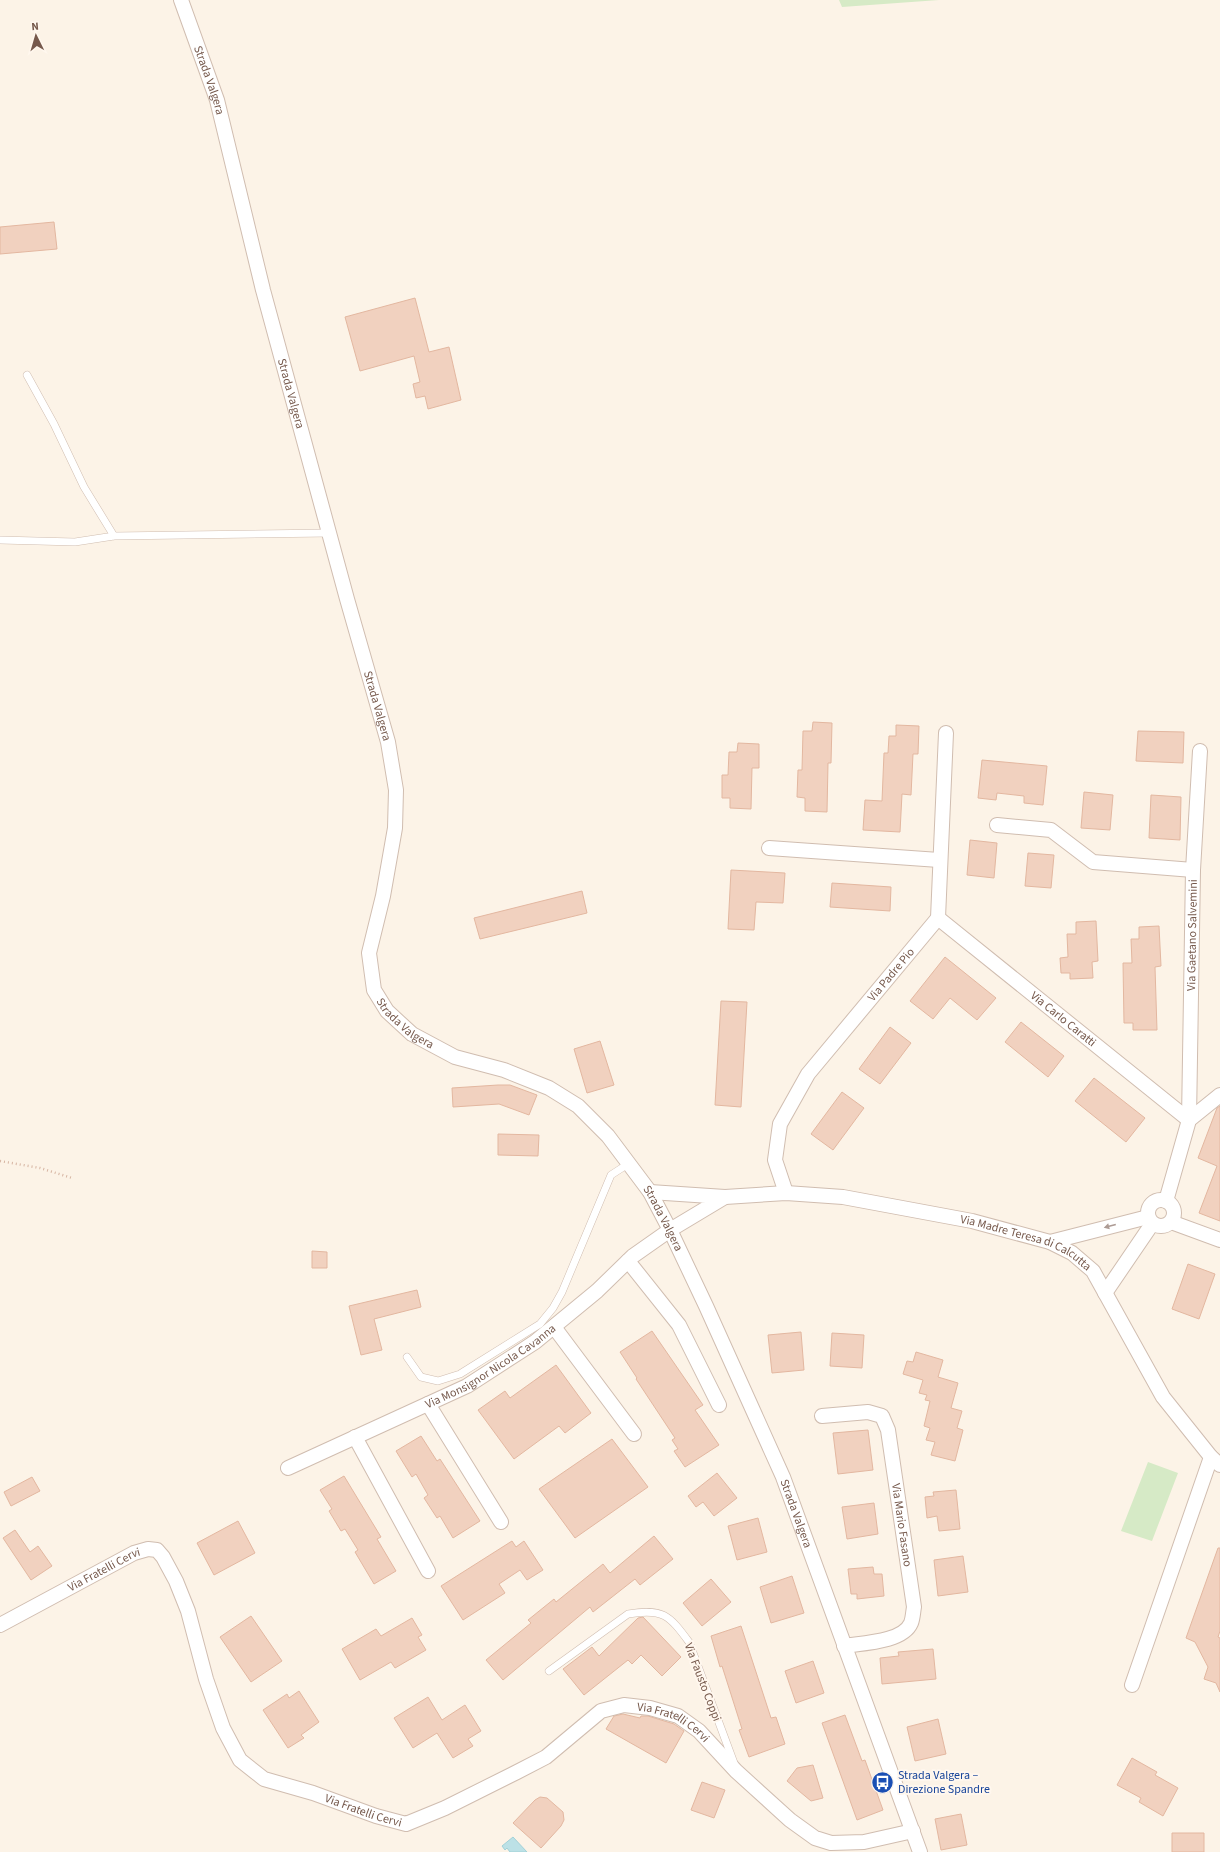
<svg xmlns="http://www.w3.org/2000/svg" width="1220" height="1852" font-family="'Source Sans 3',sans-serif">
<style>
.green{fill:#d6eac6}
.water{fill:#bce1e6;stroke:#a2d1d7}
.building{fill:#f1d1bf;stroke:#e3b7a0}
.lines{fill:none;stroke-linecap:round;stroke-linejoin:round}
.service-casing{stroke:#d0bdb0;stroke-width:8}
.minor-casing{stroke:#d0bdb0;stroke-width:16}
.path{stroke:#d6b4a2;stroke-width:2.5;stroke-dasharray:1 3;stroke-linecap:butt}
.service{stroke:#fff;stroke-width:7}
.minor{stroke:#fff;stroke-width:14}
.oneway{fill:#ad9b94}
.labels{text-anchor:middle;stroke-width:4;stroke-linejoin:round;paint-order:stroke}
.street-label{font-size:12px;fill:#76594c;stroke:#fff7ee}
.transit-label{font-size:12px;fill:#164399;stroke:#fff7ee;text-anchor:start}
</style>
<rect width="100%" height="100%" fill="#fcf3e7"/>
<path class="green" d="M839 0H939L842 7Z
M1148 1462 1178 1473 1152 1541 1121 1531Z"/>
<path class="water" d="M513 1837 527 1852H510L507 1848 505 1850 502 1846Z"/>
<path class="building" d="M54 222 57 249 0 254V227Z
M415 298 429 352 449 347 461 400 428 409 425 396 416 398 413 384 420 382 414 356 360 371 345 317Z
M813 722 832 723 831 763H828L827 812 805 811V798L797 797 798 770H802L803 731H812Z
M896 725 919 726 918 754H913L911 795 902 794 900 832 863 830 865 800 882 801 884 753H888L889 736H896Z
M1138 731 1184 732 1183 763 1136 761Z
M738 743 759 744V768H752L751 809 730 808V798H722V775H728L729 752H737Z
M982 760 1047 766 1043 805 1024 803V796L997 793 996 800 978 798Z
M1084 792 1113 795 1110 830 1081 828Z
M1151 795 1181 797 1180 840 1149 838Z
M970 840 997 843 994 878 967 875Z
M1028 853 1054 855 1051 888 1025 886Z
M731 870 785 873 783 903 756 902 754 930 728 929Z
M832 883 891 887 890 911 830 907Z
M582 891 587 913 480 939 474 918Z
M1096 921 1098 961 1092 962 1093 978 1070 979V973H1061L1060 958 1068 957 1067 934H1076V922Z
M1159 926 1161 966 1155 967 1157 1030H1133V1023H1124L1123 963H1132L1131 939H1139V927Z
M945 957 996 998 977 1020 950 998 933 1019 910 1001Z
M721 1001 747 1002 741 1107 715 1105Z
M1021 1022 1064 1056 1048 1077 1005 1042Z
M890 1027 911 1043 880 1084 859 1069Z
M600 1041 614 1085 587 1093 574 1049Z
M1094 1078 1145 1118 1126 1142 1075 1101Z
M498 1085H510L537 1095 529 1115 499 1104 453 1107 452 1088Z
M842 1092 864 1108 833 1150 811 1134Z
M1220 1106V1221L1199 1213 1217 1166 1198 1158 1217 1108Z
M498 1134 539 1135 538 1156 498 1155Z
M312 1251 327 1252V1268H312Z
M1188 1264 1215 1274 1199 1319 1172 1309Z
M417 1290 421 1307 374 1319 382 1350 361 1355 349 1306Z
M652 1331 703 1405 695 1410 719 1445 685 1467 674 1451 678 1449 672 1440 675 1438 636 1379 637 1378 620 1352Z
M801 1332 804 1370 772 1373 768 1335Z
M832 1333 864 1335 862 1368 830 1366Z
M916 1352 943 1360 938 1377 958 1383 951 1408 962 1411 957 1428 963 1430 955 1461 931 1455 935 1442 926 1440 930 1428 924 1426 930 1401 925 1400 927 1395 919 1393 923 1380 903 1374 907 1361 913 1362Z
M556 1365 591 1413 565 1433 559 1426 514 1459 478 1410 505 1391 510 1398Z
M868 1430 873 1470 838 1474 833 1433Z
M421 1436 437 1461 440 1459 480 1521 453 1538 440 1516 437 1518 424 1498 428 1495 416 1474 412 1477 396 1451Z
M612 1439 648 1487 575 1538 539 1489Z
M717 1473 737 1498 714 1516 703 1502 696 1507 688 1496Z
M344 1476 381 1537 377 1539 396 1571 374 1584 355 1552 358 1550 345 1529 341 1531 329 1511 332 1509 320 1490Z
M32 1477 40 1491 11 1506 4 1492Z
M956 1490 960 1529 939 1531 937 1516 927 1518 925 1497 934 1496 933 1492Z
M874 1503 878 1534 847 1539 842 1507Z
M758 1518 767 1552 737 1560 728 1526Z
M238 1521 255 1553 214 1575 197 1543Z
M15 1530 30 1552 38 1546 52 1566 31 1580 3 1538Z
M654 1536 673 1559 640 1585 635 1579 593 1612 590 1607 503 1680 486 1660 531 1623 528 1620 554 1599 556 1602 603 1564 610 1573Z
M512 1541 516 1547 524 1541 543 1570 527 1580 520 1570 499 1584 505 1593 463 1620 441 1586Z
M1218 1548H1220V1631L1218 1637 1220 1638V1692L1216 1683 1204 1679 1208 1667 1195 1642 1186 1638Z
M963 1556 968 1592 938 1596 934 1560Z
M873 1567 874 1574H882L884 1596 857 1599V1594H851L848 1569Z
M792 1576 804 1613 771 1623 760 1587Z
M711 1579 731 1602 702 1626 683 1603Z
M251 1616 282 1661 251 1682 220 1637Z
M643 1617 681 1657 662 1676 641 1655 632 1664 628 1660 584 1695 563 1669 592 1647 599 1656 638 1618Z
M412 1618 422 1635 418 1637 426 1650 395 1668 391 1662 360 1680 342 1649 376 1629 381 1636Z
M741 1626 771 1718 776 1717 785 1744 749 1757 739 1730 742 1729 722 1666 720 1667 711 1636Z
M933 1649 936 1679 882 1684 880 1658 899 1656 898 1652Z
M813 1661 824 1693 796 1703 785 1671Z
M299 1691 319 1722 301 1735 304 1738 288 1748 263 1710 287 1694 289 1698Z
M428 1697 442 1720 465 1705 481 1731 468 1739 473 1746 453 1758 437 1733 413 1748 394 1718Z
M623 1714 640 1718 641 1716H648L674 1724 684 1731 666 1763 606 1729 614 1716Z
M845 1715 862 1761 865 1760 883 1810 857 1820 822 1723Z
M938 1719 946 1754 915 1761 907 1727Z
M1132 1758 1157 1772 1155 1775 1178 1788 1163 1816 1139 1802 1141 1798 1117 1785Z
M813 1765 823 1798 811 1801 787 1781 797 1768Z
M702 1782 725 1790 714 1818 691 1810Z
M540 1797 547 1798 563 1812 564 1820 561 1826 541 1848 513 1823 535 1800Z
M961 1814 967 1845 941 1850 935 1819Z
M1172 1833H1204V1852H1172Z"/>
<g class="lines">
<defs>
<path id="service" d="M27 375 54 424 84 487 114 536
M0 540 75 542 114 536 329 533
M407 1357 421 1377 438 1381 460 1374 540 1324 553 1308 562 1292 611 1175 628 1164
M549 1671 628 1614C663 1608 669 1615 689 1642L734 1763"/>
<g id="minor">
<path id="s1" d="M181 0 217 100 263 290 347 599 388 742 396 790 395 828 383 896 369 953 374 990 387 1011 412 1034 455 1057 504 1070 549 1088 578 1106 608 1136 650 1192 670 1230 706 1306 783 1477 920 1852"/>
<path d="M997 825 1051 830 1093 862 1193 870"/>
<path d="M769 848 939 860"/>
<path id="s2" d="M938 918 1189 1120"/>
<path id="s3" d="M1189 1120 1193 870 1200 751"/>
<path id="s4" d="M786 1193 775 1160 780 1124 808 1074 938 918 946 733"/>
<path id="s5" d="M725 1197 786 1193 843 1197 972 1221 1050 1242 1072 1253 1093 1271 1163 1397 1211 1457 1220 1465"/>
<circle cx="1161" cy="1213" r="13"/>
<path d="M1166 1201 1189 1120 1220 1095"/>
<path d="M1171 1222 1220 1240"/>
<path d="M1050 1242 1148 1217"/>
<path d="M628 1261 679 1325 719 1405"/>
<path d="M1105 1293 1152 1224"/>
<path d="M554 1327 634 1434"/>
<path d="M428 1404 501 1522"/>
<path id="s6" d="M822 1416 868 1412 882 1416 888 1430 914 1607C913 1612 913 1618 911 1623 903 1642 863 1643 844 1646"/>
<path d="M355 1437 428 1571"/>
<path id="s7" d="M288 1468 467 1386 535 1342 597 1291 633 1256 670 1230 725 1197 650 1192"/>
<path id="s8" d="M0 1625 134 1553 148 1549 157 1550 163 1557 176 1581 188 1611 206 1679 223 1728 240 1760 264 1779 313 1793 376 1816 406 1824 445 1808 517 1772 546 1757 601 1711 624 1705 650 1708 678 1716 699 1731 736 1771 790 1820 815 1838 831 1843 864 1842 913 1831"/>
<path d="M1132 1685 1211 1457"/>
</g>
</defs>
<use href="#service" class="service-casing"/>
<use href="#minor" class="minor-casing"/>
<path class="path" d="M0 1161 40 1168 72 1178"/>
<use href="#service" class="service"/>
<use href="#minor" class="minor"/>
</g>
<defs><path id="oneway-solid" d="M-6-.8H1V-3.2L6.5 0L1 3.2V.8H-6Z"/></defs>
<use class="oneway" href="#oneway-solid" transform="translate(1110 1226) rotate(165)"/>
<defs>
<symbol id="bus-disc" viewBox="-11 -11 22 22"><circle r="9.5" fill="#1a4fb4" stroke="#fff7ee"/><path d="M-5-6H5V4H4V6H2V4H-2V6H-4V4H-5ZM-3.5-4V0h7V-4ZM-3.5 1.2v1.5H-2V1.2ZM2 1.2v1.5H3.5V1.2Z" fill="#fff"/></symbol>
</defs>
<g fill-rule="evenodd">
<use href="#bus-disc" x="870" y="1770" width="25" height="25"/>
</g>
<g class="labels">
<g class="street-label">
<text dy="4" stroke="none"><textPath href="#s1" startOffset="85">Strada Valgera</textPath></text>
<text dy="4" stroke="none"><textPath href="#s1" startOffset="409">Strada Valgera</textPath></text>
<text dy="4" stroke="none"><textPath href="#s1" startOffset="733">Strada Valgera</textPath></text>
<text dy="4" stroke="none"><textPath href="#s3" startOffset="185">Via Gaetano Salvemini</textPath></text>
<text dy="4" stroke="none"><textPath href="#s4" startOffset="258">Via Padre Pio</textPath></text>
<text dy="4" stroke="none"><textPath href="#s2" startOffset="161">Via Carlo Caratti</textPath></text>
<text dy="4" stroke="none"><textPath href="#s1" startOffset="1069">Strada Valgera</textPath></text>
<text dy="4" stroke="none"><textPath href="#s1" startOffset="1405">Strada Valgera</textPath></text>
<text dy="4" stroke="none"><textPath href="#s5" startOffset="308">Via Madre Teresa di Calcutta</textPath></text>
<text dy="4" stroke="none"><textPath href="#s7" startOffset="227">Via Monsignor Nicola Cavanna</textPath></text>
<text dy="4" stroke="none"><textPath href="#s1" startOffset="1729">Strada Valgera</textPath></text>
<text dy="4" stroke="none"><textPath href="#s6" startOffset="172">Via Mario Fasano</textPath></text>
<text dy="4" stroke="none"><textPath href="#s8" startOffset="118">Via Fratelli Cervi</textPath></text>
<text transform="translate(703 1682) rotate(69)" y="4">Via Fausto Coppi</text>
<text dy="4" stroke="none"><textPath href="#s8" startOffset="887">Via Fratelli Cervi</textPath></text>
<text dy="4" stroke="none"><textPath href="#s8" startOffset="538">Via Fratelli Cervi</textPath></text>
</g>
<g class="transit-label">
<text x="898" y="1779">Strada Valgera –<tspan x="898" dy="14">Direzione Spandre</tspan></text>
</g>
</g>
<g transform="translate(36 36) rotate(355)" stroke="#fff7ee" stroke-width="3" paint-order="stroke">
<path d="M0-3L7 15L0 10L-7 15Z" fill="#76594c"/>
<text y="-6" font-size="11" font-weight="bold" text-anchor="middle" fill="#76594c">N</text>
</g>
</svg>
